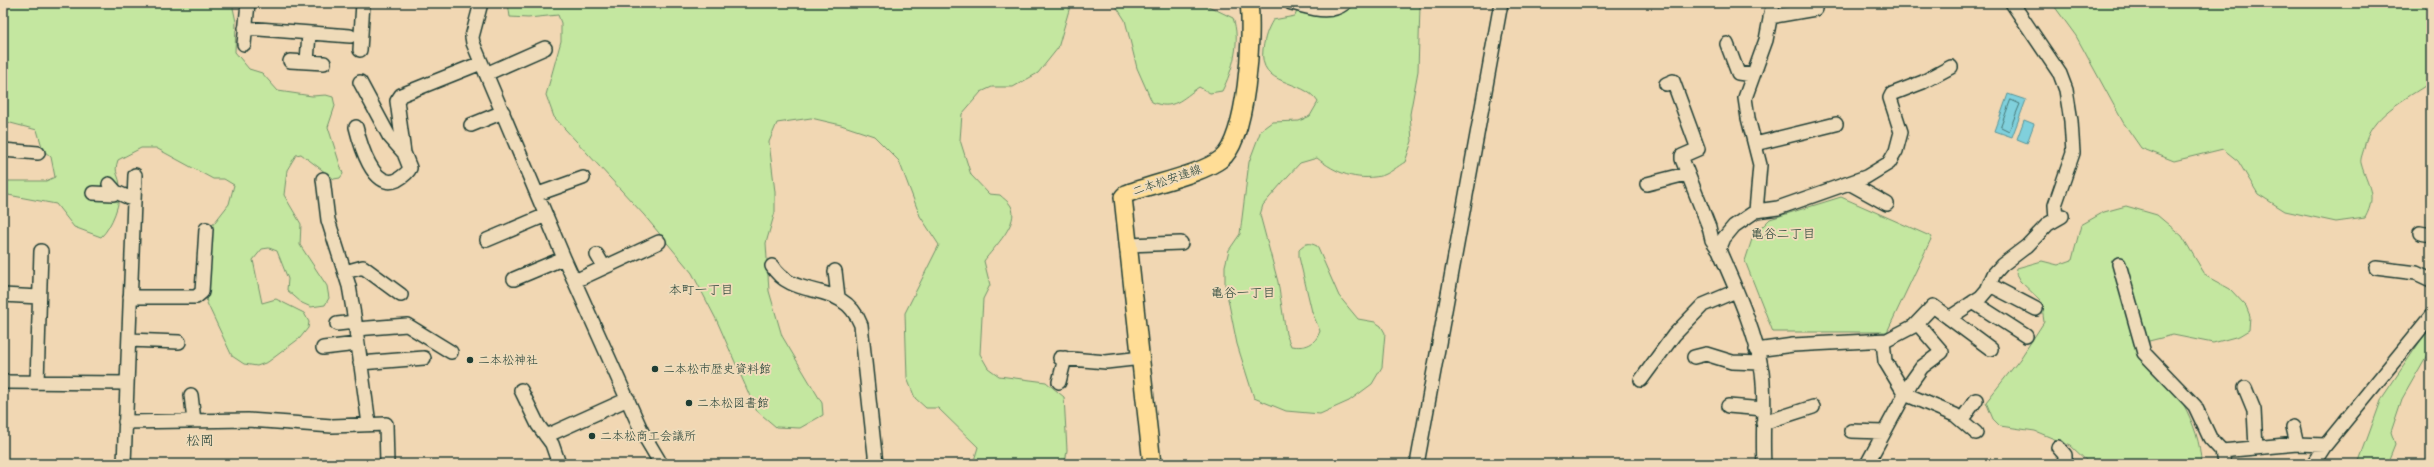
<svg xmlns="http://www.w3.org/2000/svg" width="2434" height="467" font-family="Itim,'Klee One',sans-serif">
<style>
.green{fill:#c4e7a0;stroke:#72926a}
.water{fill:#80d0dc;stroke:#599599}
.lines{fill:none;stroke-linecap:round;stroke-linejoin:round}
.shore{stroke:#467877;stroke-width:1}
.minor-casing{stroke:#1f3d34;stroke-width:16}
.major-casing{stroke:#1f3d34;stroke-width:20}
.minor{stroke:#efdbb9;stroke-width:13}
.major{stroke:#ffdd96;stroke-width:17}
.poi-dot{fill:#1f3d34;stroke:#efdbb9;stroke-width:1.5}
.labels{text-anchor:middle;stroke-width:4;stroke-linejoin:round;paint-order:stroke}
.street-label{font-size:12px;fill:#1f3d34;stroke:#efdbb9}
.poi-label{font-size:12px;fill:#1f3d34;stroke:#efdbb9;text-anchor:start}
.neighbourhood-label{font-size:13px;fill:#1f3d34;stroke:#efdbb9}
.quarter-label{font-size:14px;fill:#1f3d34;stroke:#efdbb9}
</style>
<rect width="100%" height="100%" fill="#f1d7b3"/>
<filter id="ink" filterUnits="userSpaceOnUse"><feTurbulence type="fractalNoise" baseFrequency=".025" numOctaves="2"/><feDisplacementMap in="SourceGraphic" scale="8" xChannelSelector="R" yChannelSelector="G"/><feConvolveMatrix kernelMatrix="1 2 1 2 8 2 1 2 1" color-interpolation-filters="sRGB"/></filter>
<g filter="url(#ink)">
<path class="green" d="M3 3H232L236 22 235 52 249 69 262 73 278 91 312 96 326 95 333 97 335 106 328 127 343 174 340 178 334 179 301 154 296 155 287 170 284 195 301 224 300 245 327 286 329 298 325 305 311 307 302 303 287 290 288 279 277 251 269 248 262 249 253 260 262 303 276 299 304 313 309 322 308 328 300 338 268 362 257 366 244 364 232 356 207 303 204 286 208 231 229 204 234 185 224 179H213L156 148H141L118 160C113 174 120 175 120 187 121 202 112 227 101 237L74 227 56 204 3 194V181H46L55 177 51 157 43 150 37 130 3 121Z
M508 3H1071L1058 48 1038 73 1013 87H992L981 92 962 114 960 140 971 175 989 194 1000 195C1003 198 1009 202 1011 206 1020 223 994 247 984 261L990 285 983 299 980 354 988 368 999 376 1046 382 1064 397 1067 450 1065 464H973L978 447 938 408H926L915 398 907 378 905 313 939 245 920 216 899 161 874 136 841 125 811 118 777 123 769 142 775 192V212L766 243 769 291 782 336 822 403 823 415 800 428 776 427 756 410 717 321 692 273 644 215 554 117 546 95 561 41V23L558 15 528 18 510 17Z
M1114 3H1202L1233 18C1241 40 1233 70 1222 91L1210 93 1199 87C1182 99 1173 111 1152 102L1137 68 1125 20Z
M1300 3H1426L1420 7 1418 71 1410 114 1412 141 1405 162C1398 166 1389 174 1381 176 1355 181 1336 173 1317 158L1300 163 1288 176 1263 205 1260 215 1278 282 1286 334 1291 346C1306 348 1315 345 1320 331L1312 312 1299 257V249C1305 243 1309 242 1317 246L1339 296 1358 319 1375 322 1381 326 1385 333 1382 367 1372 384 1349 401 1320 414 1286 411 1254 398 1237 344 1225 284V266L1229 250 1240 234 1249 162 1261 130 1272 122 1299 121 1310 116 1318 102C1303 78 1258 88 1263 49 1265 37 1267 30 1273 20L1295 16Z
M2052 3H2431V82C2405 100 2370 115 2364 148 2363 153 2360 159 2361 163 2367 186 2378 194 2365 218L2336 222 2285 211 2258 194 2238 161 2223 149 2174 161 2141 148 2123 122 2076 36Z
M1841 197 1932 237 1887 332H1773L1745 261 1753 236 1770 219Z
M2126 206 2157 215 2182 236 2206 276 2230 289 2246 306 2250 316 2249 330 2239 336 2213 343 2173 335 2149 341 2148 350C2171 381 2201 424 2201 464H2090L2071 446 2035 431 2000 426 1993 419 1986 402 2020 359 2044 322 2041 301 2020 281 2016 274 2017 268 2042 261 2058 265 2072 260 2081 225 2104 212Z
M2431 325V348L2402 399 2391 432 2395 444 2387 464H2358L2382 398Z"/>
<path class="water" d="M2008 94 2026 100 2012 137 1995 131Z
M2024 120 2034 124 2027 143 2017 139Z"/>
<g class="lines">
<path class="shore" d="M2011 100 2020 104 2009 131 2001 127Z"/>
<defs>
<path id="minor" d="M481 3 472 37 473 43 564 258 642 432 661 464
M1291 3C1310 7 1328 16 1345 3
M2012 3 2060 74 2066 90 2071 121 2073 153 2055 205 2056 219
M1770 17 1815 9
M245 28 350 36
M244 44 248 3
M1727 44 1738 73 1752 75
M360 50 363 3
M290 61 324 63
M307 62 309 33
M486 74 545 48
M360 82 389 136 404 153
M1666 84 1673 81 1698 149 1682 156V159L1709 227 1712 240 1719 250
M471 125 503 112
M356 127C360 143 373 191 397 180 402 177 408 173 410 168L404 153 397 101 401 95 481 63
M1755 144 1836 124
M3 150 38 153
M323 179 328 220 349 286 354 315 369 424
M1849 183 1887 204
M109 184 116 192 134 200
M1647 184 1686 174
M93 193 113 194 116 192
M538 194 583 178
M1756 211 1760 165 1748 118 1745 98 1766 40 1773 3
M2420 233 2431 235
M487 240 546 215
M1127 245 1181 243
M597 255 604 267
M2119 264 2144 353 2195 406 2210 438 2222 451
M772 266C794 302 843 278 861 325L876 464
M2376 268 2416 273 2431 280
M835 271 838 297
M345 272 363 267 401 295
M514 279 564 258
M575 281 659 242
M1990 285 2036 309
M3 295 39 297
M130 297H196L202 292 206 229
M1973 302 2026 336
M1949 318 1981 297 1987 290 1994 274 2002 265 2027 246 2048 224 2062 216
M337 324 355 322
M356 329 407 325 451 352
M129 340 179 342
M1883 341 1885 361 1905 394 1955 415 1976 433
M323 348 357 344
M1756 350 1793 345 1887 340 1914 326 1933 306 1991 349
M1694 357 1706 354 1732 362 1760 363
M1060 358 1106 362 1142 358
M360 363 424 358
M1641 380 1674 335 1703 305 1736 291
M3 382 126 383
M37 382 41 251
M1059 382 1065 358
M2245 388 2254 410 2256 448
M521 390 538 425 552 444 559 464
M191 395 194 421
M1728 406 1764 409
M1962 419 1976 400
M125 422 248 420 332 426 386 424 387 464
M1763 423 1813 407
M2293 427 2297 444
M1851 431 1883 432
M546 436 628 399
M2058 447 2065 455V464
M124 464 135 175
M1417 464 1501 3
M1764 464C1762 433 1766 402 1762 372 1756 332 1735 287 1719 250L1724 238 1734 226 1756 211 1778 208 1866 177 1889 163 1896 151 1901 132 1890 98 1892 94 1923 82 1951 67
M1867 464 1912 381 1922 367 1942 352 1917 323
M2224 464 2222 451 2297 444 2325 445
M2313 464 2324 447 2431 316"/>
<path id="major" d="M1152 464 1123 197 1126 194C1151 184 1202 174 1221 159 1247 140 1253 35 1249 3"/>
</defs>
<use href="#minor" class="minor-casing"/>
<use href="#major" class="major-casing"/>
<use href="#minor" class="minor"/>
<use href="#major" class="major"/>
</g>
</g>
<g class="poi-dot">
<circle cx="470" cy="360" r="4"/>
<circle cx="655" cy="369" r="4"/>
<circle cx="689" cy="403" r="4"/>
<circle cx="592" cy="436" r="4"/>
</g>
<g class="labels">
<g class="street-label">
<text transform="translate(1167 180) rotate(-19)" y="4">二本松安達線</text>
</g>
<g class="poi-label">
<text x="478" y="364">二本松神社</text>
<text x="663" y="373">二本松市歴史資料館</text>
<text x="697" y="407">二本松図書館</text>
<text x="600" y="440">二本松商工会議所</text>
</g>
<g class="neighbourhood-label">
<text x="1783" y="238">亀谷二丁目</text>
<text x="701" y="294">本町一丁目</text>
<text x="1243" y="297">亀谷一丁目</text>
</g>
<g class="quarter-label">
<text x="200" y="445">松岡</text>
</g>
</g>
<rect width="2434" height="467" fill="none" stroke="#efdbb9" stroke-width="16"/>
<rect x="8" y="8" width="2418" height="451" fill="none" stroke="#1f3d34" stroke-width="1.5" filter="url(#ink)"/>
</svg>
